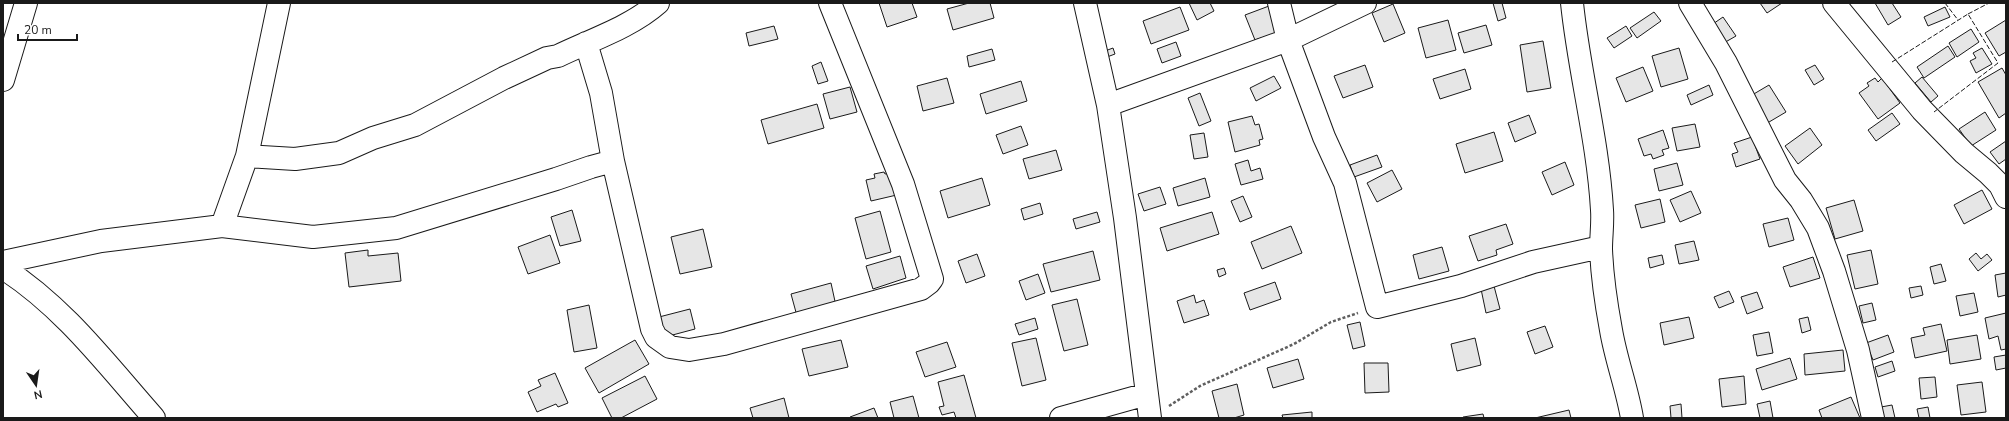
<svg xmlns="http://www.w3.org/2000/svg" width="2009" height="421" font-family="'Nunito Sans',sans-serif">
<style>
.building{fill:#e6e6e6;stroke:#1a1a1a}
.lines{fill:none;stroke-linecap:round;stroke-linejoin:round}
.minor-casing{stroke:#1a1a1a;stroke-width:24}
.path{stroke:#5f5f5f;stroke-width:2.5;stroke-dasharray:3 2;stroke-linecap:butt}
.minor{stroke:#fff;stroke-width:22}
.fence{stroke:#1a1a1a;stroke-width:1;stroke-dasharray:5 2;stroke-linecap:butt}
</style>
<rect width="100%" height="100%" fill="#fff"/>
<path class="building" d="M879 3H912L917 17 887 27Z
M969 3H990L994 18 953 30 947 9Z
M1189 3H1210L1214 11 1197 20Z
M1493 3H1502L1506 18 1498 21Z
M1760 3H1782L1767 13Z
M1875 3H1892L1901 17 1888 25Z
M1393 4 1405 33 1384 42 1372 13Z
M1269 6 1279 32 1255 40 1245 15Z
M1180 7 1189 30 1151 44 1143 21Z
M1945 7 1950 17 1928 26 1924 17Z
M1654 12 1661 21 1637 38 1630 28Z
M1723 17 1736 36 1722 44 1710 26Z
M1448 20 1456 50 1426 58 1418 28Z
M2006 20V52L1999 56 1985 33Z
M1486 25 1492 45 1464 53 1458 33Z
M774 26 778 39 749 46 746 33Z
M1626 26 1632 36 1614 48 1607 38Z
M1971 29 1979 42 1957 57 1949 43Z
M1543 41 1551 88 1527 92 1520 45Z
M1176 42 1181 56 1162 63 1157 49Z
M1948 46 1955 57 1924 78 1917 67Z
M1113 48 1115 54 1107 57 1105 51Z
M1679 48 1688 79 1661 87 1652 56Z
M1982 48 1992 64 1976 73 1970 61 1976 58 1973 53Z
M992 49 995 60 969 67 967 56Z
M821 62 828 81 818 84 812 66Z
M1365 65 1373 87 1343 98 1334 76Z
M1815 65 1824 79 1814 85 1805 70Z
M1643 67 1653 91 1626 102 1616 78Z
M2002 68 2006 75V113L1999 118 1978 82Z
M1465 69 1471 89 1440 99 1433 79Z
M1274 76 1281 88 1256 101 1250 88Z
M1922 77 1938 96 1931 102 1915 83Z
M947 78 954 103 923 111 917 86Z
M1875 78 1878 82 1882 78 1900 103 1878 119 1859 93 1869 86 1867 83Z
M1021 81 1027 101 986 114 980 94Z
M1709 85 1713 95 1691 105 1687 95Z
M1769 85 1786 112 1764 125 1747 98Z
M850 87 857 112 830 119 823 94Z
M1200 93 1211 121 1199 126 1188 98Z
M817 104 824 128 768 144 761 120Z
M1985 112 1996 130 1971 146 1959 129Z
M1892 113 1900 124 1876 141 1868 130Z
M1529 115 1536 133 1515 142 1508 123Z
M1252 116 1255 125 1259 124 1263 139 1259 140 1260 145 1235 152 1228 122Z
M1695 124 1700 147 1677 151 1672 128Z
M1021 126 1028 145 1003 154 996 135Z
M1810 128 1822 145 1798 164 1785 146Z
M1663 130 1669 148 1662 150 1664 155 1653 159 1651 154 1644 156 1638 139Z
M1494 132 1503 161 1465 173 1456 144Z
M1204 133 1208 157 1194 159 1190 135Z
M1752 137 1760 159 1736 167 1732 154 1738 152 1734 143Z
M2006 141V159L1999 164 1990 152Z
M1056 150 1062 170 1029 179 1023 159Z
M1377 155 1382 167 1354 177 1350 165Z
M1248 160 1251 171 1260 168 1263 179 1241 185 1235 164Z
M1565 162 1574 185 1552 195 1542 172Z
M1677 163 1683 185 1659 191 1654 169Z
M1392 170 1402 189 1377 202 1367 183Z
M884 172 885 174 896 172 901 194 871 201 866 180 875 178 874 174Z
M982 178 990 205 948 218 940 191Z
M1205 178 1210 197 1178 206 1173 188Z
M1160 187 1166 204 1144 211 1138 194Z
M1982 190 1992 209 1964 224 1954 205Z
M1691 191 1701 213 1680 222 1670 200Z
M1243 196 1252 217 1240 222 1231 201Z
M1660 199 1665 222 1641 228 1635 205Z
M1854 200 1863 231 1835 239 1826 208Z
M1040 203 1043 214 1024 220 1021 209Z
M572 210 581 241 560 246 551 217Z
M880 211 891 252 866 259 855 218Z
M1097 212 1100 222 1076 229 1073 219Z
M1212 212 1219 234 1167 251 1160 228Z
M1788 218 1794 240 1769 247 1763 224Z
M1506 224 1513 244 1496 250 1497 255 1478 261 1469 236Z
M1291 226 1302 253 1262 269 1251 242Z
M703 229 712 267 680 274 671 237Z
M550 235 560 263 528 274 518 247Z
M1694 241 1699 260 1679 264 1675 245Z
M1442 247 1449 271 1419 279 1413 255Z
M368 250V256L398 253 401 281 349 287 345 253Z
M1871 250 1878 284 1855 289 1847 255Z
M1093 251 1100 280 1051 292 1043 264Z
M1976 253 1981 259 1987 254 1992 260 1978 271 1969 259Z
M977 254 985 276 966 283 958 261Z
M1662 255 1664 264 1650 268 1648 258Z
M900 256 906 278 873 289 866 266Z
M1813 257 1820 278 1790 287 1783 267Z
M1941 264 1946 281 1934 284 1930 267Z
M1224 268 1226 274 1219 277 1217 270Z
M2006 273V295L1998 297 1995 275Z
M1038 274 1045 293 1026 300 1019 281Z
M1275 282 1281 299 1250 310 1244 293Z
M831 283 836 306 797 316 791 294Z
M1494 286 1500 309 1486 313 1481 289Z
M1921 286 1923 295 1911 298 1909 288Z
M1729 291 1734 302 1719 308 1714 297Z
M1757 292 1763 308 1747 314 1741 297Z
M1974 293 1978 312 1960 316 1956 296Z
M1194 295 1196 303 1204 300 1209 315 1184 323 1177 301Z
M1077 299 1088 345 1064 351 1052 305Z
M1872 303 1876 320 1863 323 1859 306Z
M589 305 597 348 574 352 567 310Z
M690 309 695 329 665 337 659 317Z
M2006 313V349L2001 350 1998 336 1989 339 1985 318Z
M1689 317 1694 338 1664 345 1660 323Z
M1808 317 1811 330 1802 333 1799 319Z
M1035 318 1038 329 1019 335 1015 324Z
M1360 322 1365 346 1353 349 1347 325Z
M1941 324 1947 351 1915 358 1911 338 1925 335 1923 328Z
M1545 326 1553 347 1535 354 1527 332Z
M1769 332 1773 353 1757 356 1753 335Z
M1888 335 1894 352 1873 360 1866 343Z
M1977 335 1981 359 1950 364 1947 340Z
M1036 338 1046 380 1022 386 1012 343Z
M1475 338 1481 365 1457 371 1451 344Z
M635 340 649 364 599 393 585 368Z
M841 340 848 367 809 376 802 349Z
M947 342 956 367 925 377 916 352Z
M1843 350 1845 371 1805 375 1804 354Z
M2006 355V368L1996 370 1994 357Z
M1790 358 1797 379 1762 390 1756 369Z
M1298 359 1304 379 1273 388 1267 368Z
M1892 361 1895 371 1878 377 1875 367Z
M1364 363H1388L1389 392 1365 393Z
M555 373 568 403 558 407 556 404 537 412 528 392 541 386 538 380Z
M964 375 976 418H956L954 412 942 415 939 407 944 406 938 382Z
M645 376 657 399 621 418H612L602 398Z
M1744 376 1746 404 1722 407 1719 379Z
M1935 377 1937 397 1921 399 1919 378Z
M1982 382 1986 412 1961 415 1957 385Z
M1237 384 1244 415 1234 418H1219L1212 391Z
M913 396 919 418H894L890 402Z
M1851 397 1860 418H1822L1819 410Z
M784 398 789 418H753L750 408Z
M1770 401 1773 418H1760L1757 404Z
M1681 404 1682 418H1671L1670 406Z
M1892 405 1895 418H1883L1881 407Z
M1928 407 1930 418H1919L1917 409Z
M874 408 878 418H850V417Z
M1569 410 1571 418H1535Z
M1312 412V418H1283L1282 415Z
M1483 414 1484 418H1463V417Z"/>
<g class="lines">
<defs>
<path id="minor" d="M1085 3 1108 105 1125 218 1150 418
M1365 3 1288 40 1324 137 1345 183 1377 307 1461 286 1533 262 1601 247
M1572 3C1579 72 1598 140 1602 210 1603 223 1601 236 1601 249 1602 276 1606 303 1611 330 1616 360 1627 388 1632 418
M1690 3 1726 63 1785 180 1801 200 1818 228 1834 271 1858 350 1873 418
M1834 3 1922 110 1964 153 1988 173 2000 185 2006 197
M3 80 26 3
M1108 105 1288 40 1279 3
M247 156 295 159 339 153 373 138 415 125 504 78 547 58 558 56C591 40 631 27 658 3
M613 161 652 329 656 337 670 347 689 350 724 344 921 289 929 283 932 279 903 184 830 3
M222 226 313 237 396 228 556 179 591 167 613 161 601 93 586 43
M3 262 101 241 222 226 247 156 279 3
M3 268C64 307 107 365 154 418
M1061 418 1147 394"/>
</defs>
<use href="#minor" class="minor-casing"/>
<path class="path" d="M1169 406 1200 386 1294 344 1331 322 1358 313"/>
<use href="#minor" class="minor"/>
<path class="fence" d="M1945 3 1958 20
M1968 14 1989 3
M1892 62 1968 14 1998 63 1934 112"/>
</g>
<rect width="2009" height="421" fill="none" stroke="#1a1a1a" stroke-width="8"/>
<g transform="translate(36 385) rotate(167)" stroke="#ffffff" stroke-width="3" paint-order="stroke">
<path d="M0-3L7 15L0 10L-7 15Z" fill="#1a1a1a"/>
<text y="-6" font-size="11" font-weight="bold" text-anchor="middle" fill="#1a1a1a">N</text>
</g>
<path d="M18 34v6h59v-6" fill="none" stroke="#1a1a1a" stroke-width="2"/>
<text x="24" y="34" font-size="12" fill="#1a1a1a" stroke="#ffffff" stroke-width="3" paint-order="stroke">20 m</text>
</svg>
